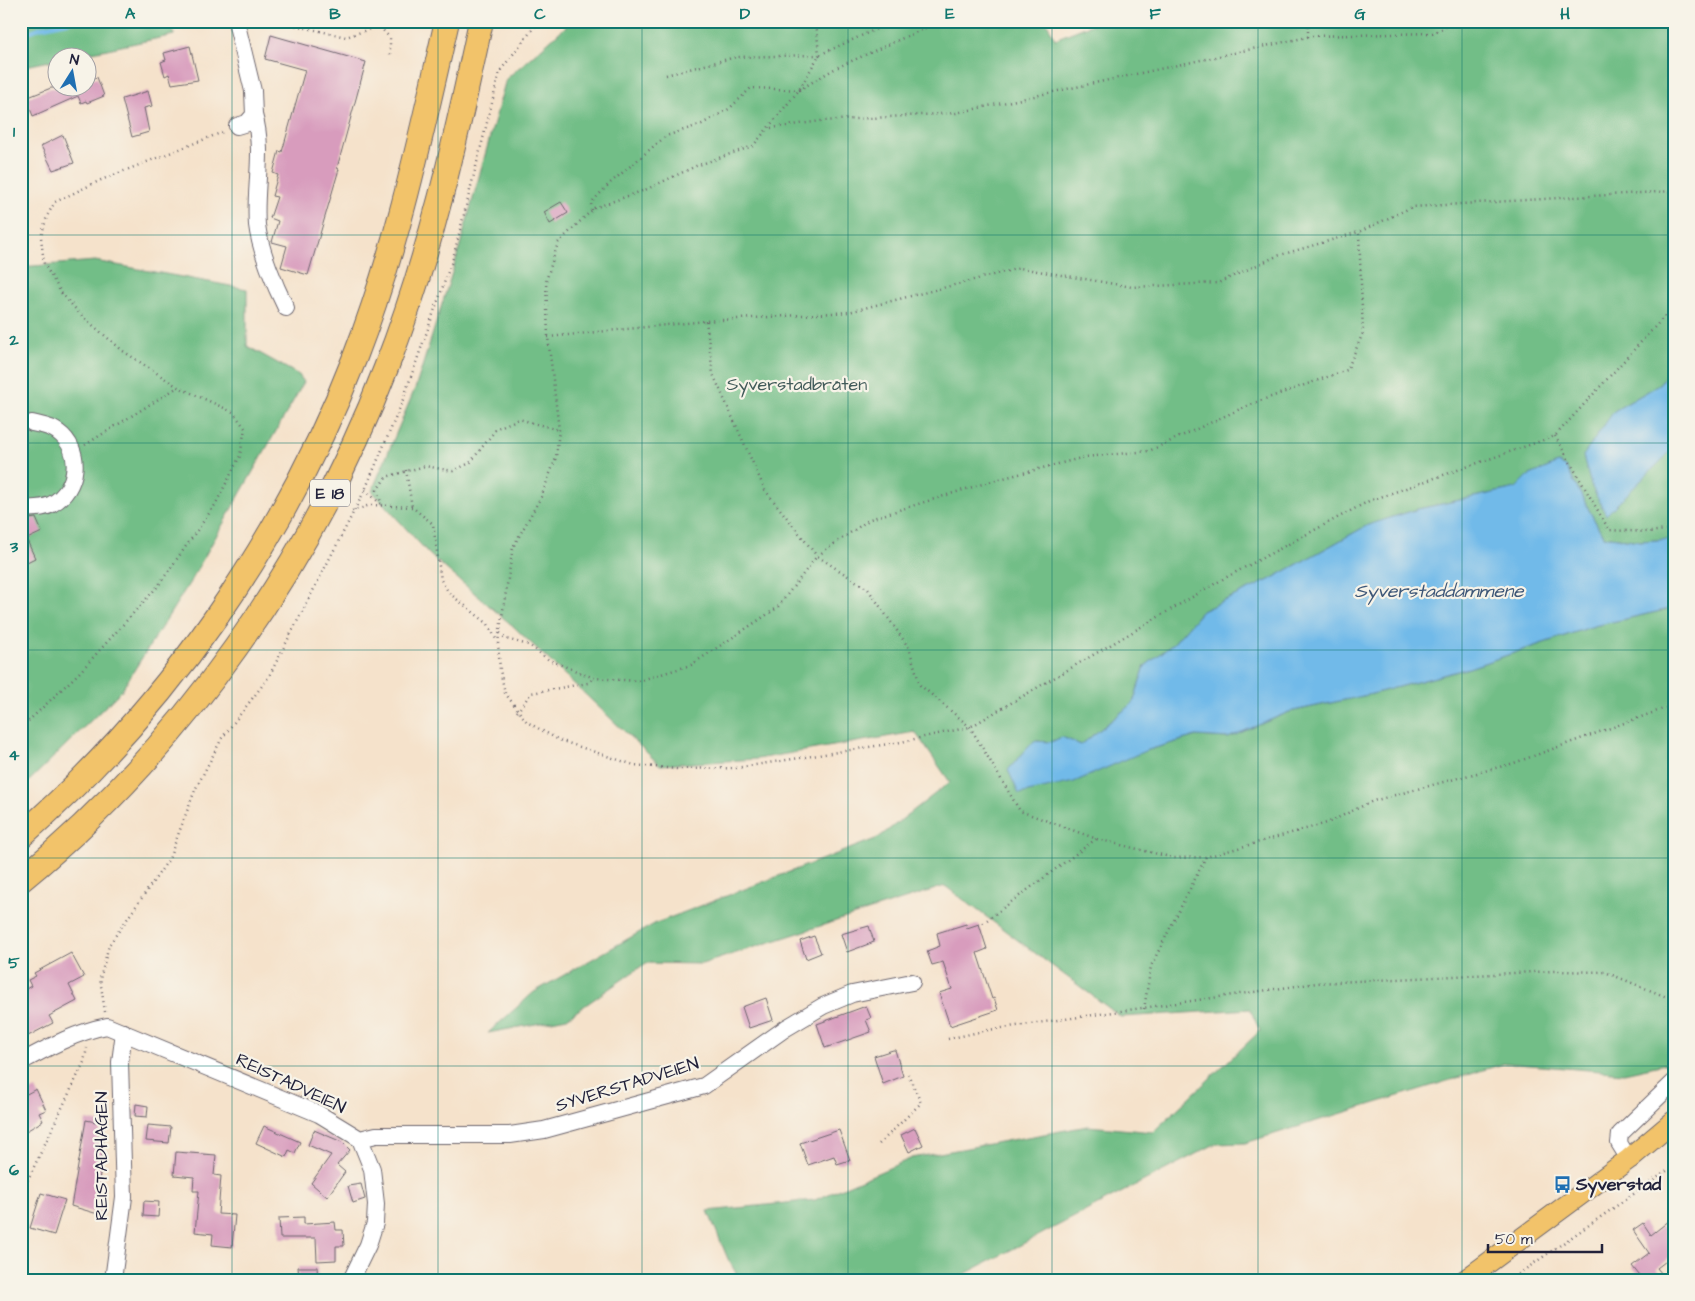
<svg xmlns="http://www.w3.org/2000/svg" width="1695" height="1301" font-family="'Architects Daughter',sans-serif">
<style>
.forest{fill:#72be87;stroke:#4a7061}
.water{fill:#71bae9;stroke:#4a6e92}
.lines{fill:none;stroke-linecap:round;stroke-linejoin:round}
.stream{stroke:#71bae9;stroke-width:4.5}
.building{fill:#d89cbd}
.minor-casing{stroke:#6c656d;stroke-width:18}
.major-casing{stroke:#6c656d;stroke-width:22}
.highway-casing{stroke:#6c656d;stroke-width:26}
.path{stroke:#6c656d;stroke-width:2.5;stroke-dasharray:1 4;stroke-linecap:butt}
.minor{stroke:#fff;stroke-width:16}
.major{stroke:#f2c36a;stroke-width:20}
.highway{stroke:#f2c36a;stroke-width:24}
.grid{fill:none;stroke:#0f766e;stroke-width:1;stroke-opacity:0.55}
.labels{text-anchor:middle;stroke-width:4.5;stroke-linejoin:round;paint-order:stroke}
.shield{fill:#f7f3e8;stroke:#62616f;stroke-width:1}
.shield-label{font-size:16px;font-weight:bold;fill:#22223b}
.park-label{font-size:18px;fill:#425b5a;stroke:#f7f3e8}
.street-label{font-size:18px;fill:#22223b;stroke:#f7f3e8}
.poi-label{font-size:18px;font-weight:bold;fill:#22223b;stroke:#f7f3e8;text-anchor:start}
.water-label{font-size:19px;font-style:italic;fill:#3e5778;stroke:#f7f3e8}
.neatline{fill:none;stroke:#0f766e;stroke-width:2}
.grid-label{font-size:16px;text-anchor:middle;font-weight:bold;fill:#0f766e}
</style>
<rect width="100%" height="100%" fill="#f7f3e8"/>
<filter id="ink" filterUnits="userSpaceOnUse"><feTurbulence type="fractalNoise" baseFrequency=".02" numOctaves="2"/><feDisplacementMap in="SourceGraphic" scale="10" xChannelSelector="R" yChannelSelector="G"/><feConvolveMatrix kernelMatrix="1 2 1 2 8 2 1 2 1" color-interpolation-filters="sRGB"/></filter>
<filter id="wash" filterUnits="userSpaceOnUse"><feTurbulence type="fractalNoise" baseFrequency=".0096" numOctaves="4" result="noise"/><feDisplacementMap in="SourceGraphic" scale="20" xChannelSelector="R" yChannelSelector="G"/><feGaussianBlur stdDeviation="1.12" result="paint"/><feColorMatrix in="noise" values="0 0 0 0 0 0 0 0 0 0 0 0 0 0 0 0 0 1.4 0 .05"/><feComposite in="paint" operator="in"/></filter>
<g filter="url(#wash)">
<rect width="100%" height="100%" fill="#f5e2cb"/>
<path class="forest" d="M21 21H172L174 35 21 67Z
M572 21H1046L1055 39 1100 21H1674V367L1657 386 1614 411 1672 449 1674 448V539L1640 541 1603 536 1566 467 1558 463 1528 476 1516 488 1418 509 1368 525 1269 580 1202 611 1174 643 1145 666 1133 703 1081 745 1062 737 1051 742 1034 741 1145 751 1196 736 1228 738 1289 712 1372 694 1469 668 1594 626 1674 608V1062L1624 1073 1506 1063 1245 1143 1215 1144 953 1280H740L728 1259 708 1211 815 1200 912 1158 1088 1126 1153 1132 1260 1031 1250 1009 1121 1017 945 886 702 964 646 963 567 1018 488 1033 534 992 656 923 878 838 950 782 915 732 757 759 660 765 514 627 430 555 372 491 416 386 456 260 506 79Z
M21 168 31 226 27 239 21 226Z
M95 261 247 289V346L299 375 304 382 190 582 121 691 21 789V267Z"/>
<path class="water" d="M1674 367V448L1606 515 1591 485 1583 456 1614 411 1657 386Z
M1558 463 1566 467 1603 536 1640 541 1674 539V608L1594 626 1469 668 1372 694 1289 712 1228 738 1196 736 1145 751 1074 782 1019 794 1008 770 1034 741 1051 742 1062 737 1081 745 1133 703 1145 666 1174 643 1202 611 1269 580 1368 525 1418 509 1516 488 1528 476Z"/>
<g class="lines">
<path class="stream" d="M21 35 39 28 71 21"/>
</g>
<g id="blocks">
<path class="building" d="M271 35 366 62 337 168 339 169 308 275 281 267 287 246 272 242 278 221 270 218 277 197 272 196 278 175 273 173 279 151 282 152 305 70 265 59Z
M190 46 198 80 172 84 169 74 165 76 161 62 166 60 164 53Z
M97 77 104 96 87 103 86 101 81 103 78 96 33 116 26 98 51 88H88V80Z
M148 91 152 106 144 108 149 132 132 137 122 99Z
M63 135 74 163 53 170 41 146Z
M561 202 568 213 550 224 544 212Z
M36 518 42 532 27 539 21 520Z
M21 527 35 558 21 565Z
M966 924 967 928 979 924 987 949 977 953 992 999 994 998 998 1010 950 1026 939 993 952 989 943 962 932 965 927 951 940 946 937 933Z
M869 926 874 942 847 952 841 934Z
M814 936 821 953 806 959 800 941Z
M71 953 84 977 69 985 77 1001 49 1016 53 1023 28 1036 21 1023V992L31 986 28 980 36 976 34 973Z
M766 998 773 1020 749 1028 742 1007Z
M866 1006 871 1018 866 1020 871 1032 825 1048 817 1024Z
M893 1050H895L903 1076 883 1084 874 1056Z
M36 1089 46 1110 39 1113 43 1121 21 1134V1097Z
M136 1104 148 1106 147 1117 135 1116Z
M86 1120 101 1123 98 1140 104 1141 97 1198 102 1200 98 1214 71 1206Z
M148 1125 171 1127 169 1143 146 1141Z
M264 1126 300 1142 295 1153 289 1150 286 1157 256 1143Z
M915 1128 923 1145 909 1152 901 1135Z
M314 1130 342 1142 350 1150 337 1165 345 1172 327 1197 311 1183 331 1155 308 1145Z
M839 1130 850 1160 837 1164 834 1156 808 1165 800 1143Z
M176 1152 216 1155 214 1175 221 1176 218 1214 235 1215 232 1247 212 1245 213 1234 195 1232 199 1191H193L194 1177 174 1175Z
M361 1184 365 1199 353 1203 348 1186Z
M41 1193 65 1200 54 1235 30 1228Z
M144 1201 159 1202 158 1217 143 1216Z
M304 1217V1224L335 1222 336 1230H343L344 1246H336V1260L317 1261 316 1238H280L279 1218Z
M1674 1217V1255L1657 1268 1667 1280H1643L1632 1266 1649 1253 1633 1230 1643 1223 1651 1235Z
M298 1267H317L318 1280H299Z"/>
</g>
</g>
<g filter="url(#ink)">
<use href="#blocks" fill-opacity="0" stroke="#6c656d" stroke-width="1"/>
<g class="lines">
<defs>
<path id="minor" d="M236 21 253 91 254 115 247 123 237 126
M254 115C265 151 254 188 257 225 260 250 275 286 286 308
M21 509C31 508 44 509 52 504 79 489 83 450 58 432 51 426 40 425 32 423
M21 1062C49 1047 76 1032 107 1026L319 1114 360 1139 372 1169 376 1204 375 1223 368 1245 351 1280
M360 1139 376 1135H510L544 1130 704 1086 786 1028 823 1006 852 994 912 982
M1629 1159 1619 1143 1620 1134 1674 1082
M113 1280 124 1197 120 1062 124 1032"/>
<path id="major" d="M1465 1280 1629 1159 1674 1121"/>
<path id="highway" d="M21 836C168 707 284 540 355 357 397 249 421 135 447 21
M21 880C182 748 312 562 386 368 430 256 456 139 481 21"/>
</defs>
<use href="#minor" class="minor-casing"/>
<use href="#major" class="major-casing"/>
<use href="#highway" class="highway-casing"/>
<path class="path" d="M276 21 346 37 394 21
M894 21 819 55 799 90 753 146 696 166 645 190 594 208 558 243 546 281 548 337 559 430 556 458 541 497 513 547 498 642 500 670 505 693 527 722 559 740 634 765 677 769 736 768 901 742 970 727 1223 579 1369 501 1555 436 1674 306
M380 27 390 38V57
M1308 37V21
M666 75 736 57 819 55 816 21
M771 128 821 121 956 113 1312 36 1433 33 1458 21
M592 210 591 203 609 184 666 136 702 124 729 109 751 88 799 90 836 68 941 21
M706 321 713 374 765 490 817 556 870 519 992 481 1085 457 1149 451 1251 404 1347 370 1363 333 1359 232
M548 337 706 321 849 312 1020 268 1132 287 1218 283 1277 256 1359 232 1412 207 1674 191
M1555 436 1609 530 1649 532 1674 529
M85 445 178 387
M406 470 412 507
M365 490 381 504
M382 505 377 490 386 477 425 466 453 471 470 463 497 428 519 419 559 430
M352 511 370 505 412 507 433 524 441 580 449 593 488 624 497 641
M500 633 506 639 529 645 549 660 594 678 638 681 691 665 777 608 817 556 868 589 909 648 920 685 970 727 1020 811 1097 839 1174 858 1206 857 1327 823 1373 801 1514 763 1674 705
M517 712 531 693 588 683 594 678
M21 728 79 673 158 586 215 505 240 456 245 428 233 412 178 387 123 351 82 316 62 294 44 264 41 237 47 216 55 202 101 180 223 132
M983 923 1096 839
M1144 1009 1151 966 1206 857
M105 1012 100 979 109 945 169 859 195 790 222 738 268 678 365 490 401 405 453 258 500 71 539 21
M948 1039 988 1030 1317 983 1555 971 1605 972 1674 1000
M879 1144 921 1103 908 1074
M21 1194 84 1062 87 1048
M1510 1280 1674 1166"/>
<use href="#minor" class="minor"/>
<use href="#major" class="major"/>
<use href="#highway" class="highway"/>
</g>
</g>
<path class="grid" d="M232 21V1280M438 21V1280M642 21V1280M848 21V1280M1052 21V1280M1258 21V1280M1462 21V1280M21 235H1674M21 443H1674M21 650H1674M21 858H1674M21 1066H1674"/>
<defs>
<symbol id="bus-bare" viewBox="-9 -9 18 18"><path d="M-5-6H5V4H4V6H2V4H-2V6H-4V4H-5ZM-3.5-4V0h7V-4ZM-3.5 1.2v1.5H-2V1.2ZM2 1.2v1.5H3.5V1.2Z" fill="#1f6fb2" stroke="#f7f3e8" stroke-width="2.5" paint-order="stroke"/></symbol>
</defs>
<g fill-rule="evenodd">
<use href="#bus-bare" x="1550" y="1172" width="25" height="25"/>
</g>
<g class="labels">
<rect class="shield" x="310" y="479.5" width="40" height="27" rx="4"/>
<g class="shield-label">
<text x="330" y="499">E 18</text>
</g>
<g class="park-label">
<text x="797" y="390">Syverstadbråten</text>
</g>
<g class="street-label">
<text transform="translate(291 1083) rotate(25)" y="6">REISTADVEIEN</text>
<text transform="translate(627 1084) rotate(-17)" y="6">SYVERSTADVEIEN</text>
<text transform="translate(101 1156) rotate(-90)" y="6">REISTADHAGEN</text>
</g>
<g class="poi-label">
<text x="1576" y="1190">Syverstad</text>
</g>
<g class="water-label">
<text x="1439" y="597">Syverstaddammene</text>
</g>
</g>
<rect width="1695" height="1301" fill="none" stroke="#f7f3e8" stroke-width="55"/>
<g transform="translate(72 72) rotate(11)"><circle r="24" fill="#f7f3e8" stroke="#a29fa3"/>
<path d="M0-4L9 19L0 12L-9 19Z" fill="#1f6fb2"/>
<text y="-8" font-size="14" font-weight="bold" text-anchor="middle" fill="#22223b">N</text>
</g>
<path d="M1488 1244v8h114v-8" fill="none" stroke="#22223b" stroke-width="2.5"/>
<text x="1495" y="1244" font-size="15" fill="#22223b" stroke="#f7f3e8" stroke-width="4" paint-order="stroke">50 m</text>
<rect x="28" y="28" width="1640" height="1246" class="neatline"/>
<g class="grid-label">
<text x="130" y="19">A</text>
<text x="335" y="19">B</text>
<text x="540" y="19">C</text>
<text x="745" y="19">D</text>
<text x="950" y="19">E</text>
<text x="1155" y="19">F</text>
<text x="1360" y="19">G</text>
<text x="1565" y="19">H</text>
<text x="14" y="137">1</text>
<text x="14" y="345">2</text>
<text x="14" y="552">3</text>
<text x="14" y="760">4</text>
<text x="14" y="968">5</text>
<text x="14" y="1175">6</text>
</g>
</svg>
